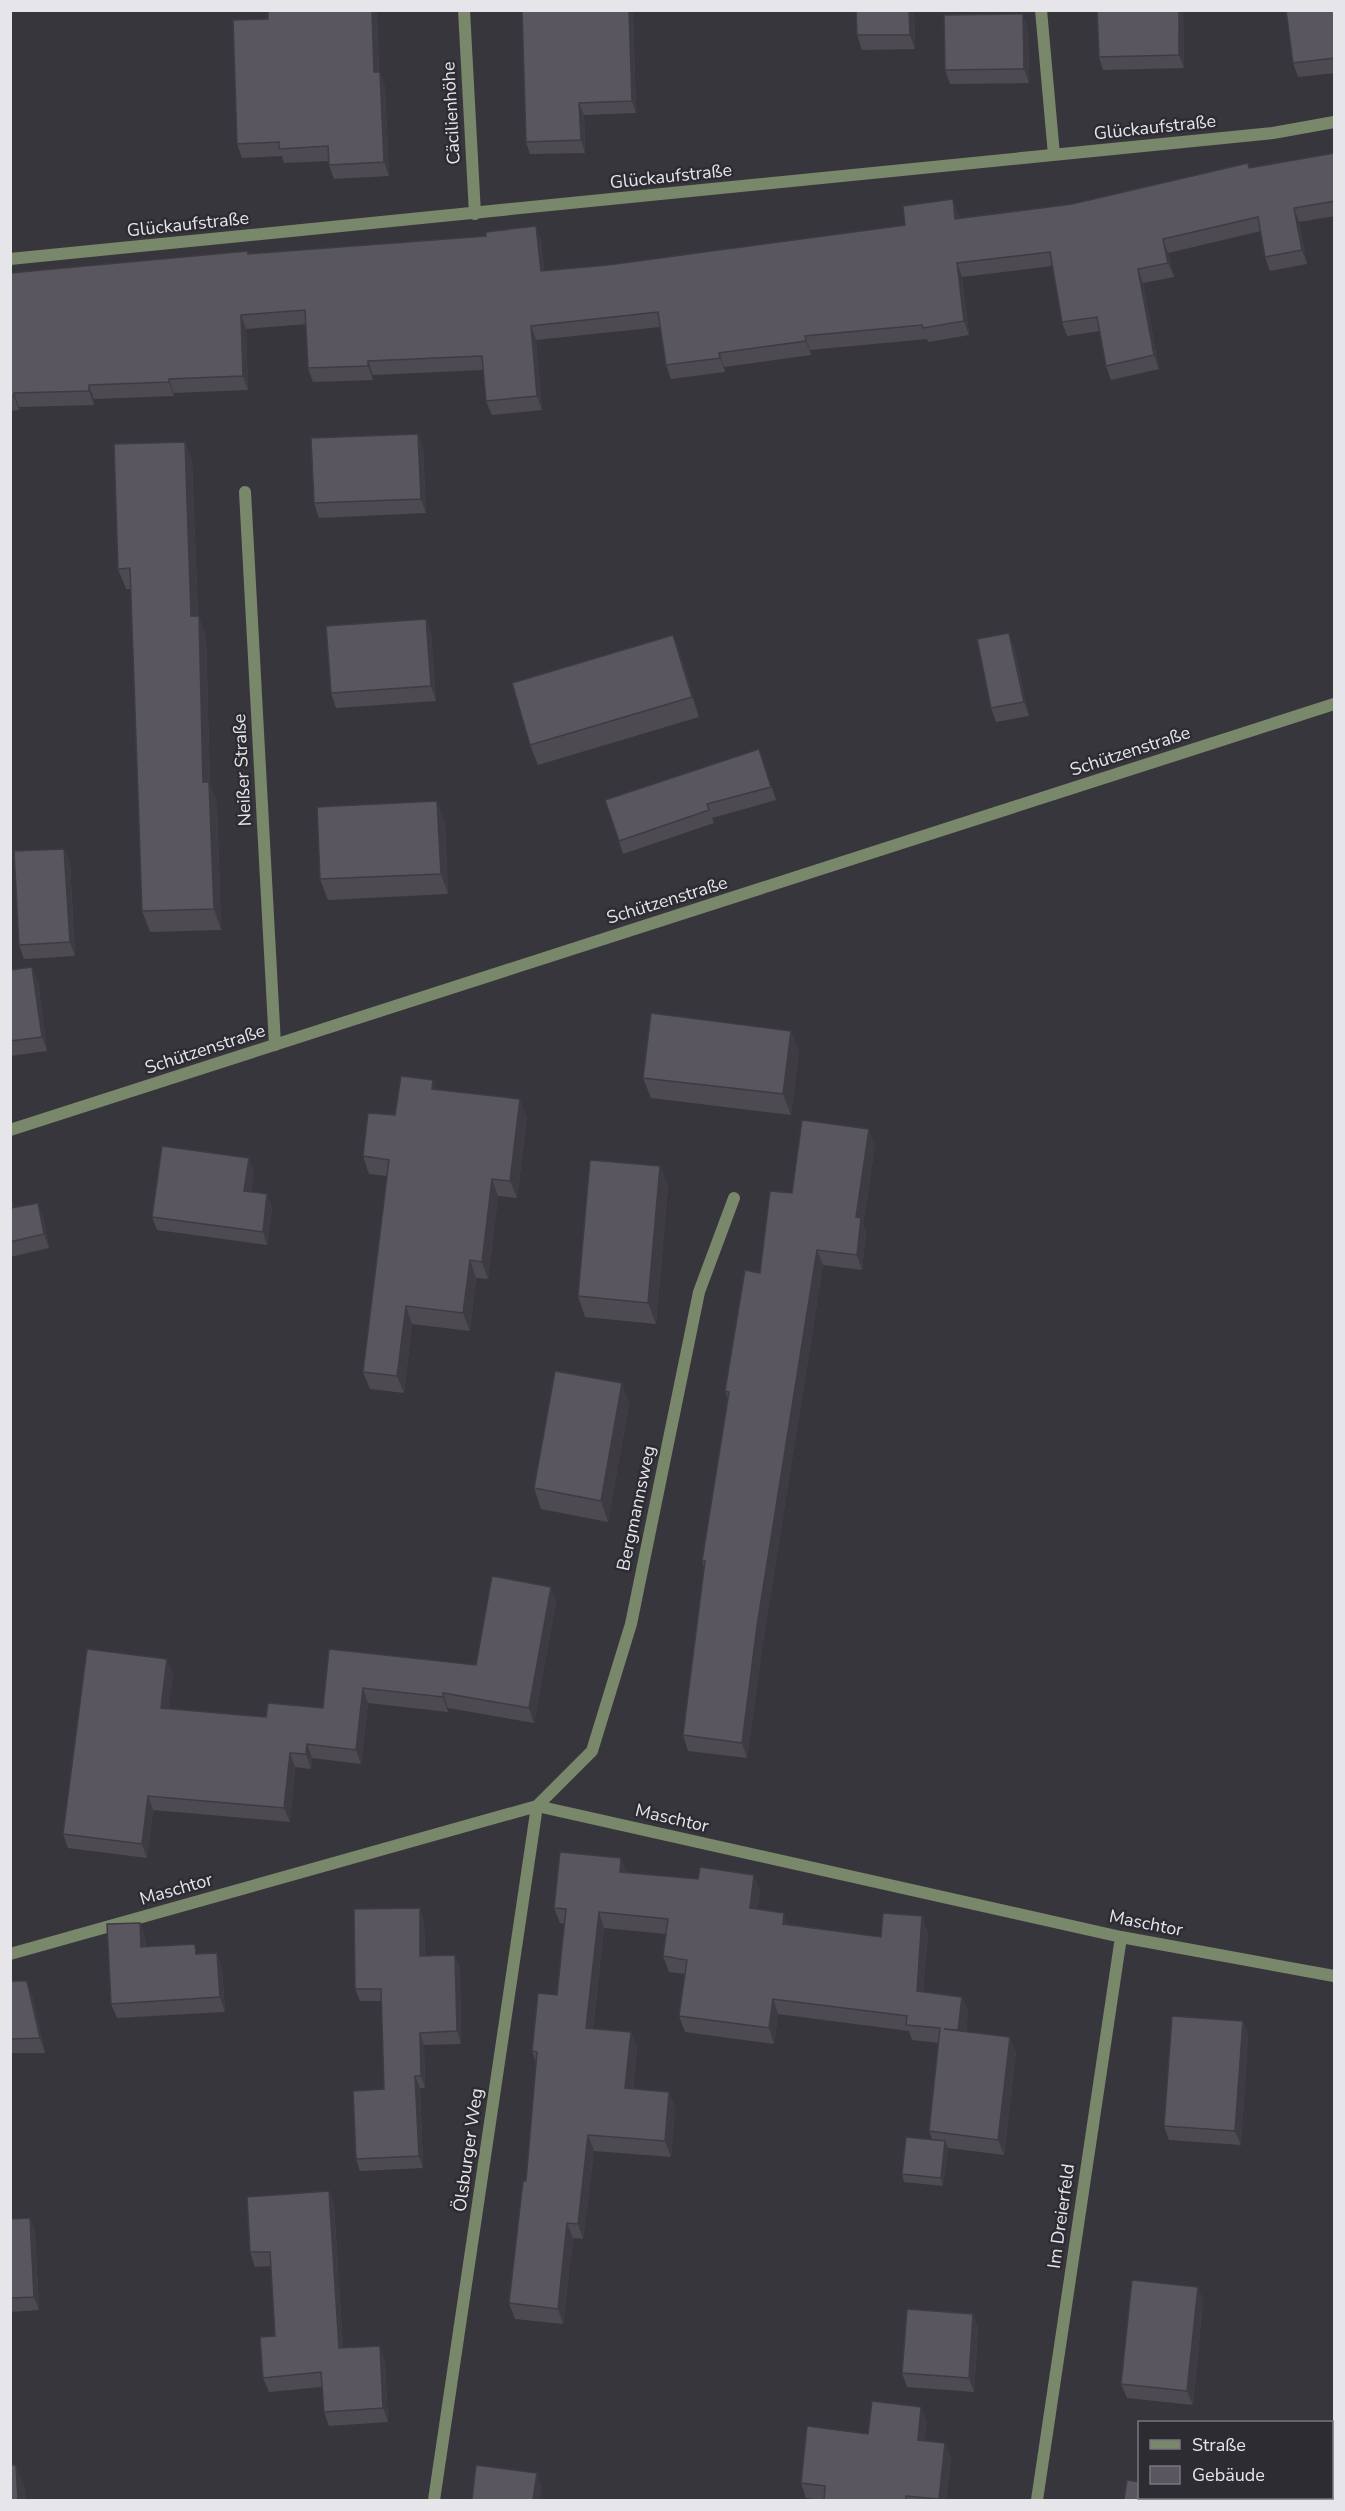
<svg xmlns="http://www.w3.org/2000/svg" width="1345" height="2511" font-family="'Nunito Sans',sans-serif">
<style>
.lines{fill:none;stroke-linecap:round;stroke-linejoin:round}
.minor{stroke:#79876b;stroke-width:12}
.tertiary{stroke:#79876b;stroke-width:12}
.wall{fill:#4d4a52}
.shaded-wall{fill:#3e3c42}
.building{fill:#59565f;stroke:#3e3c42;stroke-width:1.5}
.labels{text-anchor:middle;stroke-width:5;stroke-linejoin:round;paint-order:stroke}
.street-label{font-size:18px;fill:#e6e5ea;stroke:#2e2c33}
</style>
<rect width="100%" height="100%" fill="#38363d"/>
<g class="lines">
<path class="minor" d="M464 10 475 214
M1041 10 1054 155
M10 259 1273 133 1334 122
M245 492 275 1045
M10 1954 537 1806 1121 1937 1334 1976
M434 2500 537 1806 592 1751 631 1624 699 1292 734 1198
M1037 2500 1121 1937"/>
<path class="tertiary" d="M10 1130 1334 704"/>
</g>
<path class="wall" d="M377 10 379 72 385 86 389 176 334 179 329 165V161L284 163 282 156 242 158 237 144 268 19Z
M522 10H633L636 113 584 115 585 153 530 154 526 142Z
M856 10H914L915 49 862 50 857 35Z
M1183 10 1184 68 1103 70 1099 57Z
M1335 10V73L1298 77 1293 63Z
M1028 29 1029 83 950 84 945 70Z
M1335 153V216L1299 222 1307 264 1270 271 1265 257 1261 231 1168 253 1174 277 1143 283 1159 369 1111 380 1106 366 1100 331 1067 336 1062 322 1052 266 962 277 969 335 928 342 927 339 810 350 811 355 724 367 725 372 671 379 666 365 660 327 536 340 542 410 492 415 486 401 483 370 373 375V380L313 382 308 368 306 324 246 329 248 390 174 393V396L94 399V405L19 407V410L10 411V273L249 254 541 240 544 271 608 265 905 225 958 213 959 218 1072 204 1248 163 1250 168Z
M418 434 423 448 426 513 319 518 314 503Z
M185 442 192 462 198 616 206 637 210 785 217 803 221 930 150 932 142 911 131 589H126L118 569Z
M426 619 431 633 436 701 336 708 331 693Z
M673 635 681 656 699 717 538 765 530 745Z
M1014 647 1029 716 996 722 991 708Z
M763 762 776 800 712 818 714 823 623 854 619 841Z
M445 822 448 894 328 900 320 879Z
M64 849 70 863 75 956 24 959 19 945Z
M10 970 38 981 47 1051 10 1056Z
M791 1031 799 1052 791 1115 651 1098 643 1078Z
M436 1090 527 1117 517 1198 498 1196 488 1279 476 1278 470 1331 412 1324 404 1393 370 1389 363 1372 387 1176 369 1174 363 1156 395 1115Z
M875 1145 863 1224 866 1233 862 1270 823 1265 763 1642 747 1758 688 1751 683 1735 704 1567 702 1561 728 1399 725 1391 760 1273 792 1193Z
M660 1166 668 1187 656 1324 585 1317 578 1296Z
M254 1171 251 1192 267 1194 272 1208 267 1245 157 1230 152 1217Z
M10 1195 14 1208 43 1217 49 1248 10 1257Z
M629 1404 608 1522 541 1509 534 1488Z
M556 1601 534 1723 448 1708V1712L368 1703 361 1764 312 1758 311 1769 295 1767 290 1822 153 1810 147 1858 68 1848 63 1834 173 1674 168 1709 266 1717 323 1708 329 1649 476 1665Z
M626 1872 760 1891 757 1910 788 1924 881 1937 928 1932 923 1992 962 1997 968 2012 966 2031 1016 2052 1004 2155 948 2148 943 2186 904 2182 902 2174 932 2139 929 2131 939 2043 912 2040 909 2031 778 2014 774 2044 685 2032 679 2016 685 1974 669 1972 663 1956 666 1934 604 1928 593 2028 631 2032 637 2048 633 2089 669 2092 675 2108 671 2157 594 2151 583 2239 573 2238 563 2324 515 2319 509 2303 526 2181 536 2063 532 2051 557 1995 564 1924 560 1923 554 1908Z
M424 1920 425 1955 460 1967 461 2044 424 2045 425 2088H420L423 2168 360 2171 356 2159 384 2089 381 2001H360L355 1989Z
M140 1923 145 1937 146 1947 199 1954 222 1967 225 2012 117 2018 111 2004Z
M10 1981 32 1995 45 2053H10Z
M1243 2021 1248 2035 1241 2145 1169 2140 1164 2126Z
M329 2191 334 2205 343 2348 385 2361 388 2422 329 2426 324 2412 322 2387 269 2392 263 2378 275 2336 271 2266 255 2267 250 2252Z
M30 2218 35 2232 39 2310 10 2312V2219Z
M1198 2287 1203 2301 1193 2405 1127 2398 1121 2384Z
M973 2314 978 2328 974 2392 907 2387 902 2373Z
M927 2421 924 2440 951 2457 946 2500H824L806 2498 801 2483 868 2434Z"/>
<path class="shaded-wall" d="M372 10H377L379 86 374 72Z
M629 10H633L636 113 632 101Z
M909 10H914L915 49 910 35Z
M1179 10H1183L1184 68 1179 55Z
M1023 14 1028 29 1029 83 1024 69Z
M380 72 385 86 389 176 384 162Z
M579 103 584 115 585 153 581 140Z
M953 199 958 213 960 233 955 219Z
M1294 208 1299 222 1307 264 1302 250Z
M536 226 541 240 546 285 541 271Z
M1163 239 1168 253 1174 277 1168 263Z
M957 263 962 277 969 335 964 321Z
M1138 269 1143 283 1159 369 1154 355Z
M241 315 246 329 248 390 243 376Z
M531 326 536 340 542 410 537 396Z
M805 336 810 350 811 355 806 341Z
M719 353 724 367 725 372 720 358Z
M368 361 373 375V380L368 366Z
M169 379 174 393V396L169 382Z
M89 385 94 399V405L89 391Z
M14 393 19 407V410L14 396Z
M418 434 423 448 426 513 421 499Z
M185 442 192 462 199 637 191 616Z
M199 616 206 637 210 785 217 803 221 930 214 909 203 782Z
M426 619 431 633 436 701 431 686Z
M1009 633 1014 647 1029 716 1024 702Z
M673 635 681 656 699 717 692 697Z
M437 801 445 822 448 894 441 874Z
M64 849 70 863 75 956 70 942Z
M32 967 38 981 47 1051 42 1037Z
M791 1031 799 1052 791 1115 783 1094Z
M433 1080 439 1097 432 1089Z
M520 1099 527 1117 517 1198 510 1181Z
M869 1129 875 1145 863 1224 866 1233 862 1270 857 1255 856 1217Z
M249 1158 254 1171 249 1204 244 1191Z
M660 1166 668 1187 656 1324 648 1303Z
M492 1179 498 1196 488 1279 482 1262Z
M267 1194 272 1208 267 1245 263 1232Z
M10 1195 17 1222 12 1208 10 1202Z
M38 1203 43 1217 49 1248 44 1234Z
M817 1250 823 1265 763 1642 747 1758 742 1743 757 1626Z
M470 1260 476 1278 470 1331 463 1313Z
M406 1306 412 1324 404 1393 397 1376Z
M622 1383 629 1404 608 1522 601 1501Z
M551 1587 556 1601 534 1723 529 1708Z
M167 1659 173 1674 166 1722 161 1708Z
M363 1688 368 1703 361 1764 356 1750Z
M443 1693 448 1708V1712L443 1697Z
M307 1744 312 1758 311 1769 306 1754Z
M290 1753 295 1767 290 1822 284 1808Z
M148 1796 153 1810 147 1858 142 1844Z
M621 1858 627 1874 620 1872Z
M754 1875 760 1891 755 1924 750 1908Z
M420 1908 424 1920 425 1968 420 1956Z
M599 1912 604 1928 591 2043 586 2028Z
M784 1913 790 1929 783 1924Z
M922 1916 928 1932 922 2007 917 1991Z
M140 1923 145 1937 146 1962 141 1947Z
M217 1953 222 1967 225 2012 220 1997Z
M455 1955 460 1967 461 2044 457 2031Z
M27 1981 32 1995 45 2053 40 2038Z
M962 1997 968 2012 964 2046 958 2030Z
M773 1999 778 2014 774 2044 769 2028Z
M1243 2021 1248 2035 1241 2145 1235 2131Z
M631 2032 637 2048 631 2104 625 2088Z
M420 2033 424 2045 425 2088 421 2076Z
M1010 2037 1016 2052 1004 2155 998 2140Z
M415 2076 420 2088 423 2168 419 2156Z
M669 2092 675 2108 671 2157 665 2141Z
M588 2135 594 2151 583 2239 578 2224Z
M945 2141 948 2148 943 2186 941 2178Z
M329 2191 334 2205 344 2363 339 2348Z
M30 2218 35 2232 39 2310 34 2297Z
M567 2223 573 2238 563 2324 558 2309Z
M1198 2287 1203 2301 1193 2405 1187 2391Z
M973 2314 978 2328 974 2392 969 2378Z
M380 2346 385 2361 388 2422 383 2408Z
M921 2407 927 2421 923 2454 918 2440Z
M945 2443 951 2457 946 2500H939Z
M16 2465 26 2490V2500H18Z
M537 2473 542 2487 540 2500H533Z
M1184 2498H1189L1190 2500H1184Z"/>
<path class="building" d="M268 10H372L374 72H380L384 162 329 165 328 146 279 149V142L237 144 233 20 268 19Z
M522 10H629L632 101 579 103 581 140 526 142Z
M856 10H909L910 35H857Z
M1097 10H1179V55L1099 57Z
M1286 10H1335V58L1293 63Z
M1023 14 1024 69 945 70 944 15Z
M1335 153V201L1294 208 1302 250 1265 257 1258 217 1163 239 1168 263 1138 269 1154 355 1106 366 1097 317 1062 322 1050 252 957 263 964 321 923 328 922 325 805 336 806 341 719 353 720 358 666 365 658 312 531 326 537 396 486 401 482 356 368 361V366L308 368 305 310 241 315 243 376 169 379V382L89 385V391L14 393V396H10V273L248 251V254L486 236V232L536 226 541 271 608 265 905 225 903 206 953 199 955 219 1072 204 1248 163 1249 168Z
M418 434 421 499 314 503 311 438Z
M185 442 191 616H199L203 782H209L214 909 142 911 130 568 118 569 114 444Z
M426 619 431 686 331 693 326 626Z
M1009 633 1024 702 991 708 977 639Z
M673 635 692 697 530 745 512 683Z
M759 749 771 787 707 804 709 810 619 841 605 800Z
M437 801 441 874 320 879 317 807Z
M64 849 70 942 19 945 14 851Z
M32 967 42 1037 10 1041V970Z
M651 1013 791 1031 783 1094 643 1078Z
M401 1076 433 1080 432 1089 520 1099 510 1181 492 1179 482 1262 470 1260 463 1313 406 1306 397 1376 363 1372 389 1160 363 1156 368 1113 395 1115Z
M802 1120 869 1129 856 1217 861 1218 857 1255 817 1250 757 1626 742 1743 683 1735 705 1561H702L729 1392 725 1391 745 1270 760 1273 770 1191 792 1193Z
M162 1146 249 1158 244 1191 267 1194 263 1232 152 1217Z
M590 1160 660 1166 648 1303 578 1296Z
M10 1202 12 1208 38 1203 44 1234 10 1242Z
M555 1371 622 1383 601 1501 534 1488Z
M492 1576 551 1587 529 1708 443 1693V1697L363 1688 356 1750 307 1744 306 1754 290 1753 284 1808 148 1796 142 1844 63 1834 87 1649 167 1659 161 1708 266 1717 268 1703 323 1708 329 1649 476 1665Z
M560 1852 621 1858 620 1872 698 1879 700 1867 754 1875 750 1908 784 1913 783 1924 881 1937 883 1913 922 1916 917 1991 962 1997 958 2030 944 2029 1010 2037 998 2140 929 2131 940 2028 906 2025 907 2016 773 1999 769 2028 679 2016 687 1960 663 1956 668 1919 599 1912 586 2028 631 2032 625 2088 669 2092 665 2141 588 2135 578 2224 567 2223 558 2309 509 2303 523 2181H526L537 2052 532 2051 538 1993 557 1995 566 1909 554 1908Z
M420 1908V1956L455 1955 457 2031 420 2033 421 2076H415L419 2156 356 2159 353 2091 384 2089 381 1989H355L354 1909Z
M140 1923 141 1947 195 1944 196 1954 217 1953 220 1997 111 2004 107 1924Z
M10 1981H27L40 2038 10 2039Z
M1172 2016 1243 2021 1235 2131 1164 2126Z
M906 2137 945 2141 941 2178 902 2174Z
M329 2191 339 2348 380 2346 383 2408 324 2412 321 2372 263 2378 260 2337 275 2336 270 2252H250L247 2197Z
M30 2218 34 2297 10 2298V2219Z
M1132 2280 1198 2287 1187 2391 1121 2384Z
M907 2309 973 2314 969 2378 902 2373Z
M872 2401 921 2407 918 2440 945 2443 939 2499 906 2496V2500H824L825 2486 801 2483 807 2426 868 2434Z
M10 2465H16L18 2500H10Z
M476 2465 537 2473 533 2500H472Z
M1127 2480 1140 2482V2498H1184V2500H1124Z"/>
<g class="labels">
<g class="street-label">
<text transform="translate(451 113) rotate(-93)" y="6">Cäcilienhöhe</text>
<text transform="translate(1155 127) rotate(-6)" y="6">Glückaufstraße</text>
<text transform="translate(671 176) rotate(-6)" y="6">Glückaufstraße</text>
<text transform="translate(188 224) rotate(-6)" y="6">Glückaufstraße</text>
<text transform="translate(1130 751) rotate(-18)" y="6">Schützenstraße</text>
<text transform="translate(242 770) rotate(-93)" y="6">Neißer Straße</text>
<text transform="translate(667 900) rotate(-17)" y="6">Schützenstraße</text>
<text transform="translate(205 1049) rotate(-18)" y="6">Schützenstraße</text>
<text transform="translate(636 1508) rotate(-78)" y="6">Bergmannsweg</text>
<text transform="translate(672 1818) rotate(13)" y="6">Maschtor</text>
<text transform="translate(176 1889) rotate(-16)" y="6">Maschtor</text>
<text transform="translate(1146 1923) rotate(11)" y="6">Maschtor</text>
<text transform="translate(468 2150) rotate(-82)" y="6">Ölsburger Weg</text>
<text transform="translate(1061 2216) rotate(-82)" y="6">Im Dreierfeld</text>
</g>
</g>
<rect width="1345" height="2511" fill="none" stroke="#e6e5ea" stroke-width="24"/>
<rect x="1138" y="2421" width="195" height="78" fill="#2e2c33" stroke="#78767c" stroke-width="1.5"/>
<rect x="1150" y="2440" width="30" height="9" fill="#79876b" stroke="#78767c" stroke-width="1.5"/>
<text x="1192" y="2451" font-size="18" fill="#e6e5ea">Straße</text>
<rect x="1150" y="2466" width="30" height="18" fill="#59565f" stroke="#78767c" stroke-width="1.5"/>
<text x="1192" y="2481" font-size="18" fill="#e6e5ea">Gebäude</text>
</svg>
